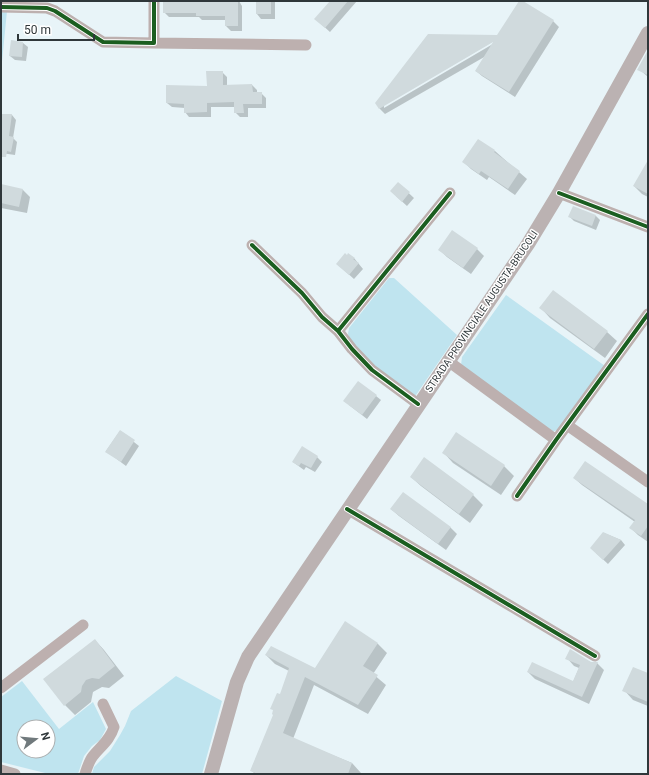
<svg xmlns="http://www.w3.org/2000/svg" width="649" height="775" font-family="Roboto,sans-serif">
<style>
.green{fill:#bfe4ef;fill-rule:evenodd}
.shadow{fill:#0003;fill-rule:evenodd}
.building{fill:#d0dadd}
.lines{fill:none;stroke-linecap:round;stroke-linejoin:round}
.minor{stroke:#bdb0af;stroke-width:11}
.major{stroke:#bbb2b2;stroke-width:14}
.cycleway-casing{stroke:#fff;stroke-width:6}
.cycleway{stroke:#1b5e20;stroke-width:4}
.labels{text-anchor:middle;stroke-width:3;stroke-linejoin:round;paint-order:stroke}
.street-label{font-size:10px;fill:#2f373a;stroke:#fff}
</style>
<rect width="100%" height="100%" fill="#e8f4f8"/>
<path class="green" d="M1 11H7L1 72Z
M389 278H394L457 335 416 395 413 396C398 385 351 351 348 334 348 332 349 330 349 328Z
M506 295 605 366 560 429 552 432 461 365 462 357Z
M176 676 222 701 202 774H92L94 767 110 751 120 735 125 726 131 711Z
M22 681 59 729 93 702 106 729 100 740 92 746 84 756 78 774H49L1 762V697ZM24 727H48V751H24Z"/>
<path class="shadow" d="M164 1H239L242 6V31H231L226 26V20H202L199 17H169L164 12Z
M262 1H275V19H261L257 14Z
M331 1H357L330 32 320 23Z
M520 1 553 21 559 27 515 97 482 76 476 71 486 56 385 114 380 109 377 103 428 35 498 36ZM497 39 498 41 384 108V105Z
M23 43 28 47 26 61 15 60 10 56Z
M648 53V77L639 69Z
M222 72 227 77V86L252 85 257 90V93H261L266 98V108H248V117H240L235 112V107H211V117H189L185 112V108L172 107 167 103 208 87Z
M1 115H12L16 120 13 138 17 142 15 155 1 153Z
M495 151 527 179 515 195 489 177 487 180 471 169 464 162Z
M648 162V197L642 194 634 186Z
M398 183 414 198 407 206 396 196Z
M1 185 23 190 30 197 27 213 1 208Z
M569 216H596L600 220 596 230 574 221Z
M477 249 484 256 471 274 447 257 440 250Z
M354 258 363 269 354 279 337 264Z
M541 308 607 332 617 341 605 358 550 318Z
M376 396 381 400 367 419 349 405Z
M120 431 139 446 126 466 106 451Z
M444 453 504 466 514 476 501 495 453 463Z
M317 457 322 462 315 472 306 467 304 470 293 462Z
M425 459 473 495 483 505 470 523 421 486 411 477Z
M574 478 647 504 648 503V542L638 535 631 528 635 522 582 485Z
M391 509 450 527 457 534 446 550 399 516Z
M604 533 621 540 625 545 608 564 596 553Z
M345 623 378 644 387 653 373 674 386 685 368 714 314 685 293 739 352 763 361 773 360 774H255L251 770 274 715 289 671 275 664 266 655 315 669Z
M95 640 104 650 124 676 109 688 102 687 93 692 91 702 75 715 65 705Z
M567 658 597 663 604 670 589 704 535 679 528 672 573 682 579 668 574 666Z
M648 674V706L633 700 624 690Z"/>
<path class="building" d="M163 1H238V26H225V16H196V13H163Z
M256 1H271V14H256Z
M330 1H348L325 28 314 19Z
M519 1H523L554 20 509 92 475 71 493 42 379 109 375 103 428 34 497 35Z
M11 40 23 42 22 57 9 56Z
M648 50V75L637 70Z
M206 71H223V85L252 84 253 92H262V104H243L244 113H234V102L207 103V112L184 113V104L166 103V85L207 86Z
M1 114H12L9 136 14 137 11 152 7 151 6 157H1Z
M478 139 495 150 494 152 520 171 508 189 481 171 479 174 462 162Z
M648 160V194L633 186Z
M398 182 410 192 402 202 390 191Z
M1 184 23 189 19 207 1 203Z
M573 206 596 215 592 226 568 217Z
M452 230 478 248 463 268 438 250Z
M345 253 347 255 348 253 355 258 353 259 359 263 349 275 336 264Z
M553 290 608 331 594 349 539 308Z
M358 381 377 395 362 415 343 401Z
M120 430 135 440 121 462 105 452Z
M456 432 505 465 491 486 442 453Z
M302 446 318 456 311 468 301 463 299 466 292 462Z
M424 457 474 494 459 514 410 477Z
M585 461 648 504V526L641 536 629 528 635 520 573 478Z
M403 492 451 527 438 544 390 509Z
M603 532 621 540 603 560 590 548Z
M345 621 378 643 363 666 378 675 358 705 305 677 283 733 352 763 348 774H258L250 771 273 715 272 714 273 710 270 709 277 693 280 694 289 668 265 655 271 646 315 668Z
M95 639 115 666 99 679 92 678 86 680 82 686 81 692 64 706 43 679Z
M570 649 591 662H598L582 697 527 672 532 662 573 681 580 665 565 659Z
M633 667 648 673V702L622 691Z"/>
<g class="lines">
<path class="minor" d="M1 7 47 8 55 11 103 42 154 43V1
M154 43 306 45
M559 193 648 227
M252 245 302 293 322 317 338 331 352 349 372 370 418 404
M338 331 450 193
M448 361 556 440
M567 425 648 482
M517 496 556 440 648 314
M347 509 595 656
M1 688 83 625
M1 770 15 774
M85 774C87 768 89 761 93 756 101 746 110 740 114 727L103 704"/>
<path class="major" d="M211 774 237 682 248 657 528 244 559 193 648 33"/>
<defs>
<path id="cycleway" d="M1 7 47 8 55 11 103 42 154 43V1
M559 193 648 227
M252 245 302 293 322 317 338 331 352 349 372 370 418 404
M338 331 450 193
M517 496 556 440 648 314
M347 509 595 656"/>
</defs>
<use href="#cycleway" class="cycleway-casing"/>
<use href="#cycleway" class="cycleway"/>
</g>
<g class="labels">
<g class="street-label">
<text transform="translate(481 311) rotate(-56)" y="4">STRADA PROVINCIALE AUGUSTA-BRUCOLI</text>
</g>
</g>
<rect width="649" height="775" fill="none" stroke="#2f373a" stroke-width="4"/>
<g transform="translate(36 739) rotate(74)"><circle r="19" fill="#ffffff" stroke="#acafb0"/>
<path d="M0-3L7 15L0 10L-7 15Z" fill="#70797c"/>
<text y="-6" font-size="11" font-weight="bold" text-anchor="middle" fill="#2f373a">N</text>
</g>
<path d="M18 34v6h76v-6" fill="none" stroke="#2f373a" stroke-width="2"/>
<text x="24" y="34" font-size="12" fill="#2f373a" stroke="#ffffff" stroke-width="3" paint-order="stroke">50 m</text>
</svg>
